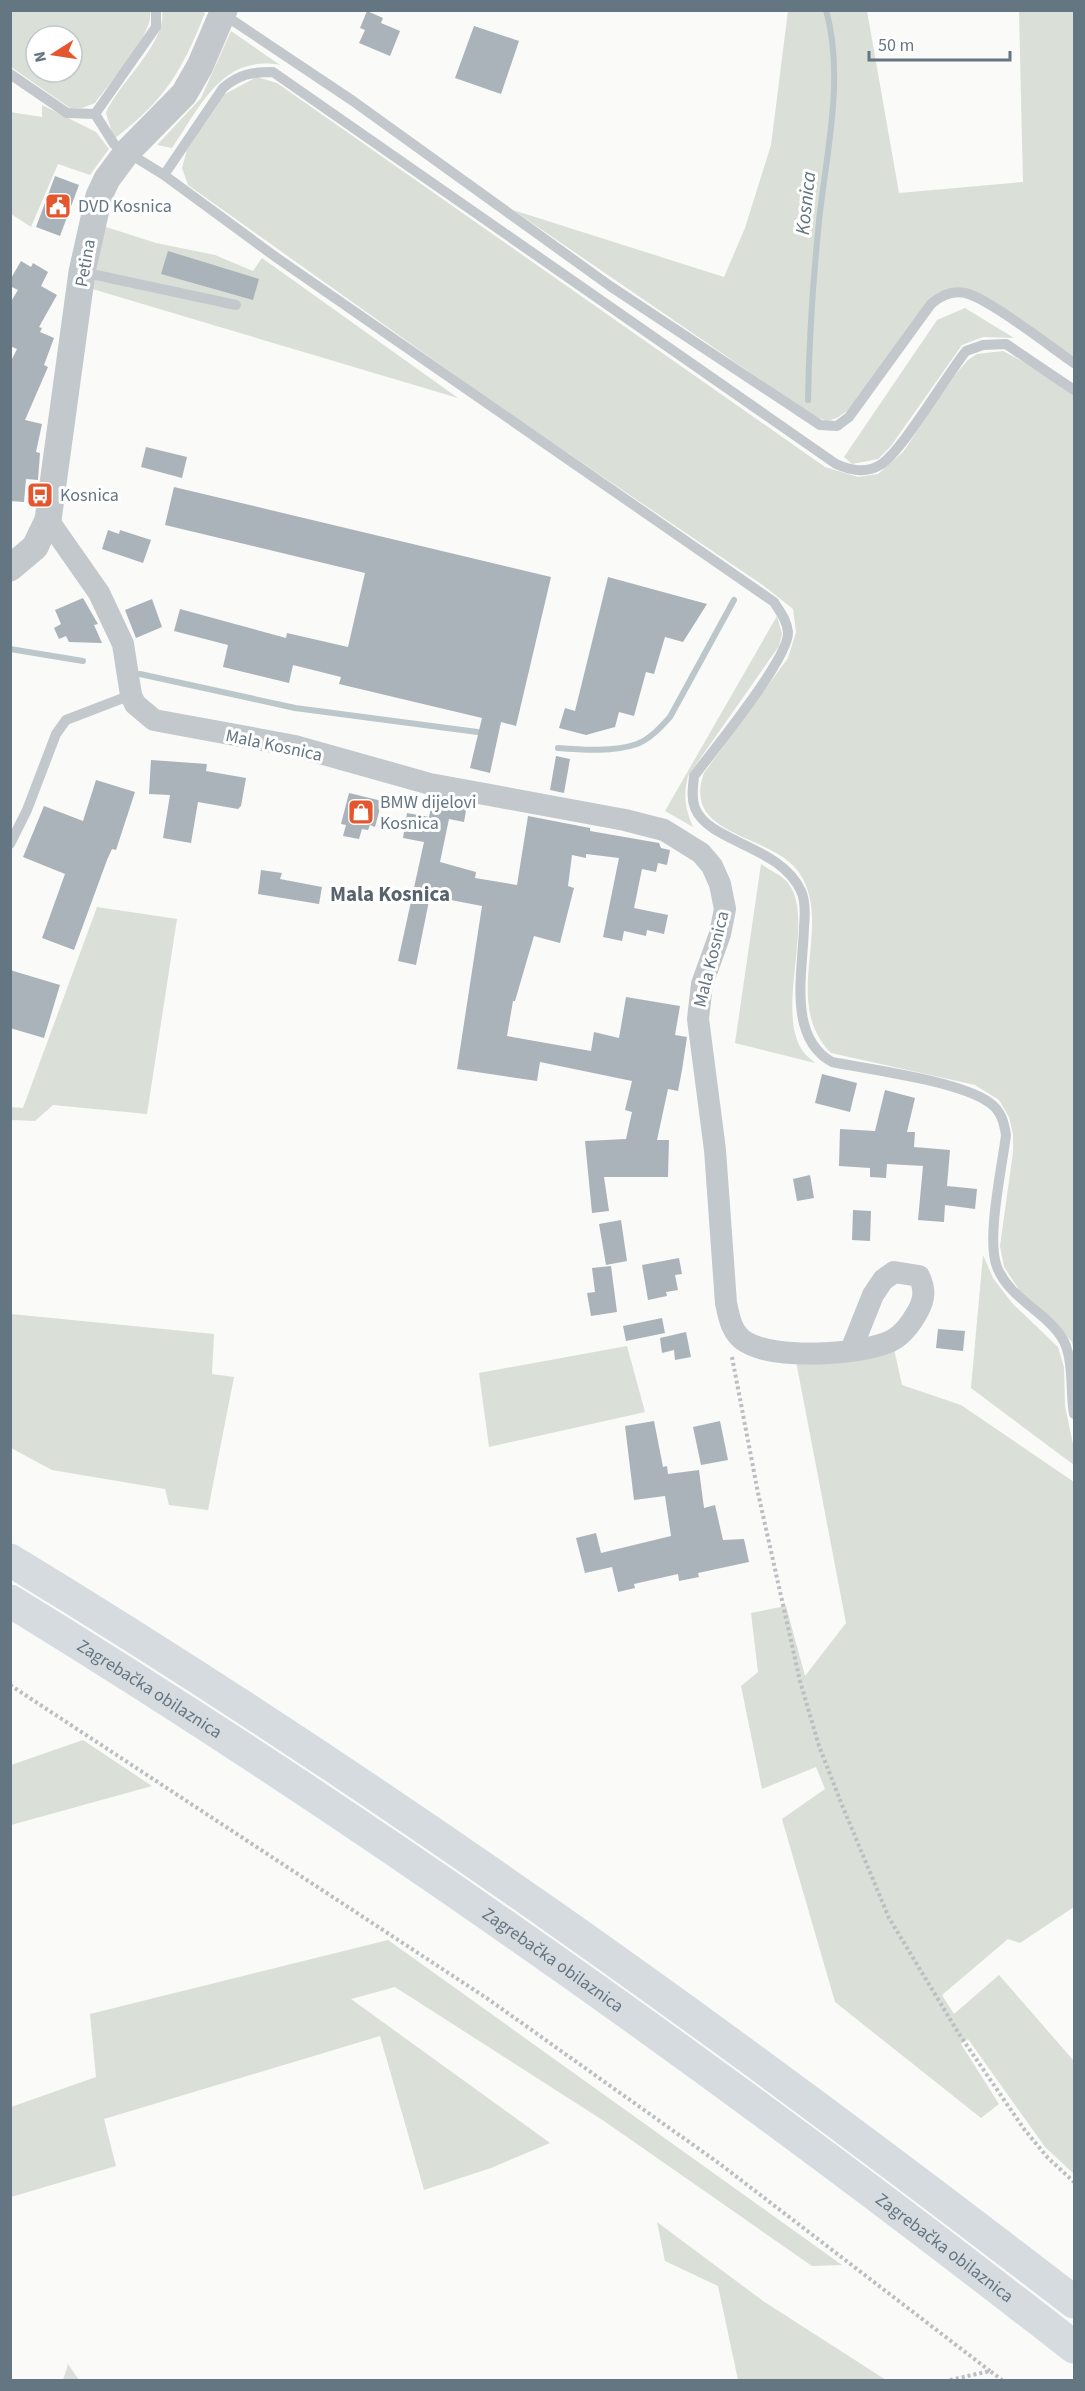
<svg xmlns="http://www.w3.org/2000/svg" width="1085" height="2391" font-family="'Source Sans 3',sans-serif">
<style>
.green{fill:#dadfd7;fill-rule:evenodd}
.lines{fill:none;stroke-linecap:round;stroke-linejoin:round}
.stream{stroke:#bbc7cb;stroke-width:6}
.building{fill:#aab3b9}
.path{stroke:#bbbfc2;stroke-width:4;stroke-dasharray:3 3;stroke-linecap:butt}
.service{stroke:#c3c8cc;stroke-width:10}
.minor{stroke:#c3c8cc;stroke-width:22}
.tertiary{stroke:#c3c8cc;stroke-width:27}
.motorway{stroke:#d6dbdf;stroke-width:33}
.labels{text-anchor:middle;stroke-width:6;stroke-linejoin:round;paint-order:stroke}
.poi-label{font-size:18px;fill:#657683;stroke:#fff;text-anchor:start}
.street-label{font-size:18px;fill:#657683;stroke:#fff}
.water-label{font-size:20px;font-style:italic;fill:#60757c;stroke:#fff}
.quarter-label{font-size:21px;font-weight:bold;fill:#57646e;stroke:#fff}
</style>
<rect width="100%" height="100%" fill="#fafaf8"/>
<path class="green" d="M11 11H150C155 33 109 83 95 103L82 108H70L11 67ZM36 36H72V72H36Z
M162 11H202L205 13C182 71 165 100 114 139L106 113C118 83 167 43 162 11Z
M788 11H867L899 193 1023 182 1019 11H1074V359C1050 342 989 290 962 288 955 287 946 291 939 292L850 409 837 418 827 421 815 417 513 210 724 277 745 228 771 145Z
M231 31 280 65C222 54 200 107 172 148L157 145 201 98Z
M257 77 277 83 825 467 858 477 878 474 903 452 954 376 968 360 977 354 1003 351 1031 366 1074 396V1352L1072 1342 1048 1316 1022 1294 1004 1267 1000 1246 1013 1152V1134L1009 1117 999 1100 975 1085 831 1053C780 1001 834 927 800 874 774 833 680 838 704 773L788 658 796 632 793 609 764 586 494 403 188 185 182 168 187 150 225 94Z
M42 105 96 132 109 149 90 175 58 164 31 227 11 214 10 112 42 117Z
M103 226 156 243 215 255 253 271 262 258 458 398 89 288Z
M965 308 1014 338 983 337 962 345 891 446 878 459 852 464 844 457 937 320Z
M777 616 782 634 779 646 688 776C683 796 685 808 693 827L665 811Z
M761 864C769 870 782 875 788 883 816 918 775 1008 802 1050 805 1055 811 1059 815 1063L735 1043Z
M97 907 177 919 147 1114 53 1105 35 1121 11 1120V1107L23 1108Z
M983 1255 993 1278 1012 1303 1058 1347 1064 1367 1065 1406 1074 1449V1465L971 1388Z
M11 1314 214 1334 212 1374 234 1377 208 1510 169 1505 165 1489 52 1470 11 1448Z
M627 1346 645 1412 489 1447 479 1373Z
M894 1349 902 1385 961 1405 1074 1482V1907L1020 1943 1008 1939 942 1995 954 2014 999 1975 1074 2061V2174L1045 2147 968 2039 961 2044 999 2104 981 2118 835 2002 782 1819 825 1789 816 1767 762 1789 741 1686 758 1672 751 1613 786 1606 805 1676 846 1623 796 1361Z
M83 1740 152 1786 11 1825V1765Z
M388 1940 842 2265 812 2266 604 2121 395 1987 351 1999 550 2143 491 2168 424 2190 380 2036 104 2119 116 2166 11 2197V2107L96 2077 90 2014Z
M657 2222 763 2301 886 2380H738L718 2286 665 2261Z
M68 2364 79 2380H63Z"/>
<g class="lines">
<path class="stream" d="M808 400C809 340 813 281 819 221 826 154 845 77 826 10
M10 649 83 661
M140 674 295 708 485 733
M558 748C583 750 614 752 637 744 650 739 661 727 670 717L734 600"/>
</g>
<path class="building" d="M367 11 383 18 381 23 400 31 390 56 359 43 365 30 360 28Z
M474 26 519 41 501 94 455 78Z
M55 176 79 185 60 236 36 227Z
M168 251 259 279 253 300 161 274Z
M21 261 31 267 33 263 48 272 41 286 57 295 39 327 42 328 40 332 54 338 44 365 48 367 25 420 42 424 36 452 40 453 38 480 26 479 24 502 10 501V363L17 349 10 346V303L18 290 10 286V280Z
M146 447 187 457 182 478 141 467Z
M174 487 551 577 516 726 501 722 490 773 470 768 482 718 339 684 341 677 293 665 289 683 223 667 228 645 174 631 180 609 286 638 287 633 348 647 365 573 165 525Z
M108 530 119 534 120 530 151 540 143 563 102 549Z
M608 577 707 604 683 642 665 637 654 674 646 672 634 716 619 712 615 727 586 735 559 728 565 708 575 711Z
M83 598 98 624 94 625 102 643 69 642 66 636 59 639 54 628 61 624 55 610Z
M152 599 162 627 136 638 125 610Z
M556 756 570 759 564 793 550 790Z
M151 760 207 764 206 771 246 778 241 806 238 809 198 802 191 843 163 838 170 795 149 794Z
M96 780 135 792 116 850 112 849 107 860 74 950 42 938 65 874 23 857 44 806 83 821Z
M349 793 382 801 375 827 370 825 368 830 362 829 359 839 343 836 346 825 341 824Z
M433 798 467 805 464 822 449 819 440 862 476 872 475 878 517 885 528 816 590 828V831L659 843 661 848 670 850 667 865 658 863 656 872 642 869 634 908 668 915 664 934 647 930 646 936 624 931 622 941 603 937 619 858 586 854V858L572 855 568 886 574 888 560 943 534 936 515 1001H513L507 1036 591 1051 594 1032 619 1038 626 997 680 1006 675 1035 687 1037 682 1070 678 1091 668 1089 657 1140H669L668 1177H604L609 1211 592 1213 585 1141 626 1139 632 1112 625 1110 632 1081 540 1062 537 1081 457 1069 482 906 430 896 416 965 398 961 424 842 403 838 407 813 429 817Z
M261 870 282 873 280 879 322 887 319 904 258 894Z
M10 970 60 985 44 1038 10 1028Z
M822 1074 857 1083 850 1112 815 1103Z
M885 1090 915 1098 907 1132H915L914 1147 950 1150 947 1186 977 1189 975 1209 945 1205 944 1222 918 1220 923 1166 887 1164 886 1178 870 1177V1168L839 1166 840 1129 875 1131Z
M810 1175 814 1198 797 1201 793 1179Z
M853 1210 871 1211 870 1241 852 1240Z
M621 1220 627 1261 606 1265 599 1224Z
M679 1258 682 1274 675 1275 678 1290 666 1292 667 1296 648 1300 642 1265Z
M611 1266 617 1312 591 1316 587 1293 595 1292 592 1268Z
M662 1318 665 1333 626 1341 623 1326Z
M938 1329 965 1331 963 1351 936 1348Z
M686 1332 691 1357 675 1360 674 1350 662 1353 660 1338Z
M654 1421 663 1467 667 1466 668 1474 699 1470 704 1508 715 1505 723 1540 744 1539 749 1562 698 1573 699 1577 679 1581 678 1574 634 1584 635 1588 618 1592 612 1567 585 1573 576 1538 596 1533 601 1553 671 1536 665 1496 634 1500 625 1426Z
M720 1421 728 1460 701 1465 693 1427Z"/>
<g class="lines">
<path class="path" d="M732 1357 758 1493 800 1681 819 1746 842 1805 889 1918 959 2034 1024 2129 1048 2158 1074 2182
M10 1685 488 1999 720 2164 990 2371
M950 2380 990 2371 1002 2380"/>
<path class="service" d="M223 14 353 101 610 286 820 425 837 426 849 417 931 304C940 296 952 290 965 293 987 297 1052 348 1074 363
M10 74 67 113 95 114 156 27V10
M95 114 114 144 164 175
M82 272 236 305
M1074 390 1006 344 983 345 966 351C946 376 901 453 880 465 865 474 850 470 836 464L273 72C252 72 239 74 223 88L164 175 277 258 774 602C780 612 787 620 788 632 790 657 712 752 694 776 693 787 691 798 695 808 709 843 780 845 801 891 806 901 805 916 804 927 803 971 787 1037 832 1062 872 1070 960 1081 990 1103 1001 1111 1004 1122 1006 1135 1002 1168 986 1239 997 1267 1010 1301 1054 1315 1066 1346 1074 1368 1070 1392 1074 1414
M10 844 27 810 56 734 66 720 131 695"/>
<path class="minor" d="M48 520 99 593 123 644 131 695 135 704 154 720 295 746 430 784 625 820 664 830 701 853 712 866 720 884 725 909 720 934 702 984 698 1019 715 1150 726 1303C729 1318 732 1334 746 1342 775 1360 861 1355 891 1341 903 1335 912 1322 918 1311 925 1298 925 1289 919 1276L894 1272 883 1280 873 1295 851 1350"/>
<path class="tertiary" d="M10 568 35 547 48 520 82 272 99 196 107 179 127 152 184 94 200 66 224 10"/>
<g class="motorway">
<path d="M10 1560C380 1785 732 2038 1074 2302"/>
<path id="s1" d="M10 1601C380 1828 733 2081 1074 2347"/>
</g>
</g>
<defs>
<symbol id="civic-square" viewBox="-11 -11 22 22"><rect x="-9" y="-9" width="18" height="18" rx="4" fill="#e4572e" stroke="#fff"/><path d="M-.6-6.5H3V-4.5H.6V-3L4-1V1h2V6H-6V1h2V-1L-.6-3ZM-1.2 2.5V6h2.4V2.5Z" fill="#fff"/></symbol>
<symbol id="bus-square" viewBox="-11 -11 22 22"><rect x="-9" y="-9" width="18" height="18" rx="4" fill="#e4572e" stroke="#fff"/><path d="M-5-6H5V4H4V6H2V4H-2V6H-4V4H-5ZM-3.5-4V0h7V-4ZM-3.5 1.2v1.5H-2V1.2ZM2 1.2v1.5H3.5V1.2Z" fill="#fff"/></symbol>
<symbol id="shop-square" viewBox="-11 -11 22 22"><rect x="-9" y="-9" width="18" height="18" rx="4" fill="#e4572e" stroke="#fff"/><path d="M-5-2.5h2.3a2.7 3.5 0 0 1 5.4 0H5L5.5 6h-11ZM-1.5-2.5h3a1.5 2.3 0 0 0-3 0Z" fill="#fff"/></symbol>
</defs>
<g fill-rule="evenodd">
<use href="#civic-square" x="43" y="191" width="30" height="30"/>
<use href="#bus-square" x="25" y="480" width="30" height="30"/>
<use href="#shop-square" x="346" y="797" width="30" height="30"/>
</g>
<g class="labels">
<g class="poi-label">
<text x="78" y="212">DVD Kosnica</text>
<text x="60" y="501">Kosnica</text>
<text x="380" y="808">BMW dijelovi<tspan x="380" dy="21">Kosnica</tspan></text>
</g>
<g class="street-label">
<text transform="translate(85 263) rotate(-80)" y="6">Petina</text>
<text transform="translate(274 745) rotate(12)" y="6">Mala Kosnica</text>
<text transform="translate(711 959) rotate(-76)" y="6">Mala Kosnica</text>
<text dy="6" stroke="none"><textPath href="#s1" startOffset="165">Zagrebačka obilaznica</textPath></text>
<text dy="6" stroke="none"><textPath href="#s1" startOffset="651">Zagrebačka obilaznica</textPath></text>
<text dy="6" stroke="none"><textPath href="#s1" startOffset="1137">Zagrebačka obilaznica</textPath></text>
</g>
<g class="water-label">
<text transform="translate(805 203) rotate(-84)" y="7">Kosnica</text>
</g>
<g class="quarter-label">
<text x="390" y="901">Mala Kosnica</text>
</g>
</g>
<rect width="1085" height="2391" fill="none" stroke="#657683" stroke-width="24"/>
<g transform="translate(54 54) rotate(258)"><circle r="28" fill="#ffffff" stroke="#c1c8cd" stroke-width="1.5"/>
<path d="M0-4.5L10 22L0 15L-10 22Z" fill="#e4572e"/>
<text y="-9" font-size="16" font-weight="bold" text-anchor="middle" fill="#657683">N</text>
</g>
<path d="M869 51v9h141v-9" fill="none" stroke="#657683" stroke-width="3"/>
<text x="878" y="51" font-size="18" fill="#657683" stroke="#ffffff" stroke-width="4.5" paint-order="stroke">50 m</text>
</svg>
